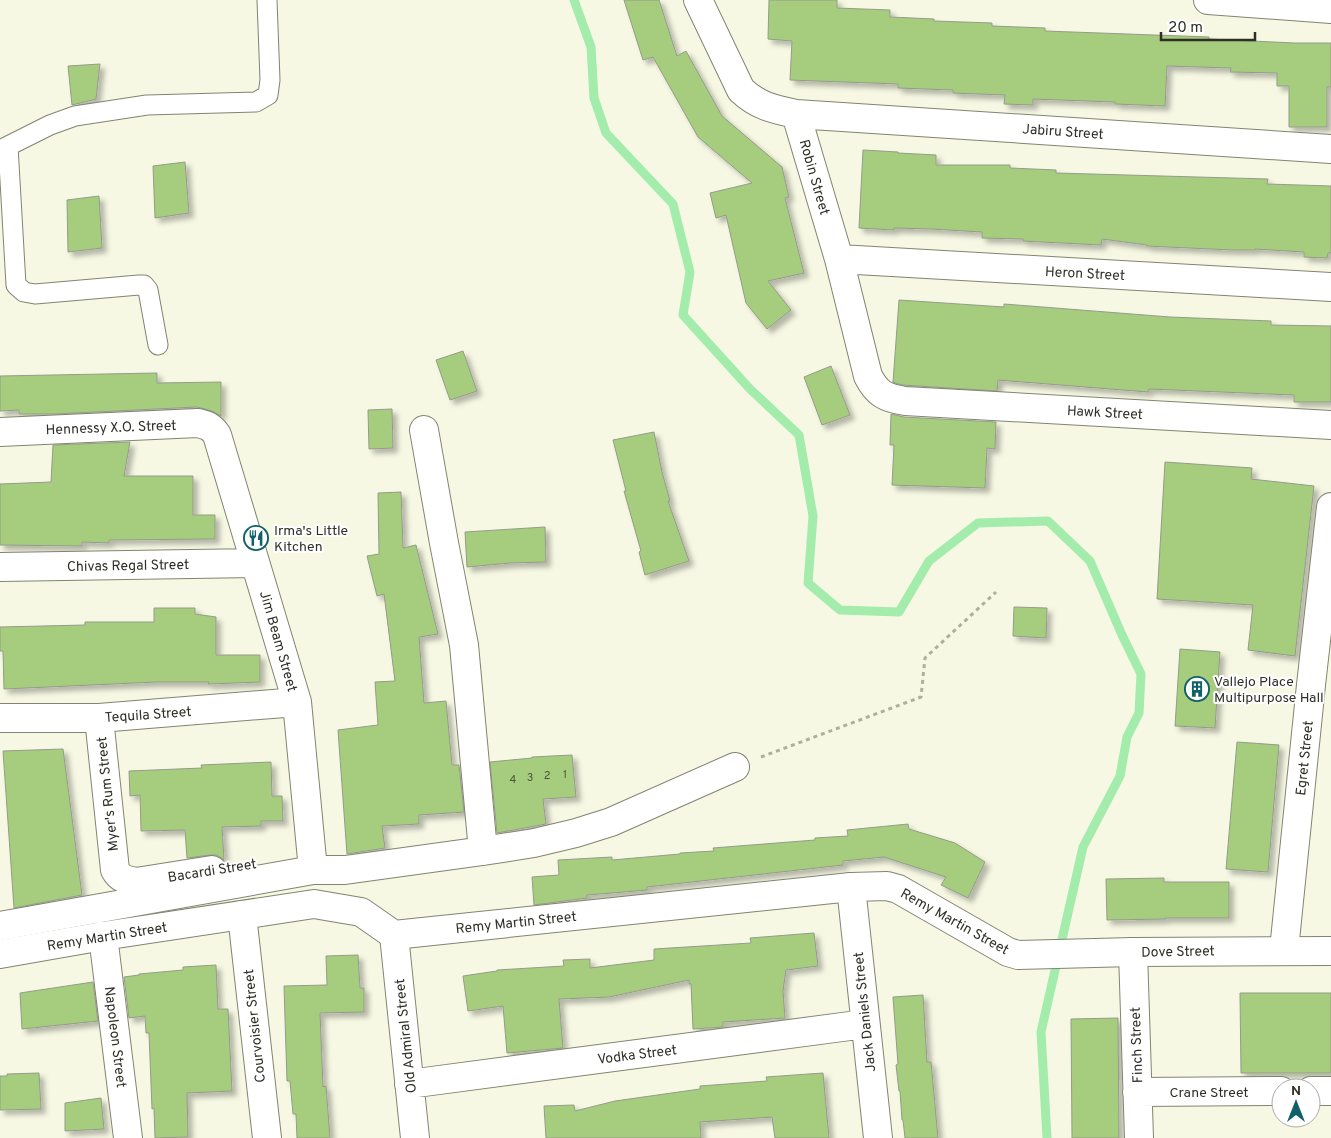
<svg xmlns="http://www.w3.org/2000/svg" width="1331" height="1138" font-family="Overpass,sans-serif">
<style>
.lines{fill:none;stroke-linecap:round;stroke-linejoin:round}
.stream{stroke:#a3ecac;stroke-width:9}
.building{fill:#a6cc7d;stroke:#949c8b;filter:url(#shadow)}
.lane-casing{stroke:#828471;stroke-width:21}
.street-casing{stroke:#828471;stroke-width:30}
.secondary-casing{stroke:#828471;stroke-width:30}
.path{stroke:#aeaf9f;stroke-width:3;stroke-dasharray:4 4;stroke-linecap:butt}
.lane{stroke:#fff;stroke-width:19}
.street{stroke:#fff;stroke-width:28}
.secondary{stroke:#fff;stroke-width:28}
.labels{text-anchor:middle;stroke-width:4;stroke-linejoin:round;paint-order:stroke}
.number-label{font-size:11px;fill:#4d563d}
.street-label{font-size:14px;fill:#2f2f28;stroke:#fff}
.poi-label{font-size:14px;fill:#2f2f28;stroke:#fff;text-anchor:start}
</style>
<defs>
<filter id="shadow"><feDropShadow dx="4.5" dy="4.5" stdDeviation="2.5" flood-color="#0004"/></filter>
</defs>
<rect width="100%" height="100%" fill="#f6f8e3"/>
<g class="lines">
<path class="stream" d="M574 0 591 47 594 98 606 133 673 204 690 272 683 315 750 389 799 435 813 516 808 583 840 610 899 612 929 561 978 523 1048 521 1090 561 1122 635 1141 674 1139 713 1127 737 1120 776 1083 847 1041 1032 1047 1138"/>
</g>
<path class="building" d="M624 0H659L677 56 686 51 722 116 782 167 789 197 785 198 804 273 768 281 791 310 767 329 746 303 726 215 716 218 710 193 752 183 698 137 653 57 643 60Z
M769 0H837V8L890 10V17L934 19V21L992 23V26L1045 28V31L1209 37V39L1294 43H1331V87H1327V127H1289V86H1277V73L1230 72 1231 68 1167 66 1165 106 1115 104V102L1033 99V105L1004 104 1005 95 953 93V90L898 88V84L790 80 792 41 768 39Z
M100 64 96 99 72 105 68 66Z
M863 150 898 152V153L936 155V165H1010V168L1056 170V173L1268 179 1267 184 1331 186V253H1328L1327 258 1304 257V252L1255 249V250H1232L1147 246V245L1102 239 1101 245 1023 241V239L982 238V232L932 229 894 228V230L859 228Z
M185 162 189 213 155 218 153 166Z
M99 196 102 248 68 252 67 200Z
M899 300 1004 307V304L1170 317 1271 321V325L1331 326V402H1294V395L1149 389 1148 392 998 380 997 391 902 385 893 382Z
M463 351 477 391 450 400 436 360Z
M831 366 850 415 822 425 804 377Z
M157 373V383L221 382V416L212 411 197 407 54 414H19V410L0 411V376Z
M392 409 393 448 369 449 368 410Z
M891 414 904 417 996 422 995 449 987 448 985 488 892 485 894 445H890Z
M654 432 662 472 670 501H668L689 561 645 575 639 552 641 551 624 491H626L613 440Z
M130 442 124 476H193V515H215V539L109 540V543L82 542V546L0 545V484L51 482 53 445Z
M1165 462 1252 468 1251 479 1314 486 1295 656 1248 650 1253 605 1157 599Z
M401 492 403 548 416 545 438 634 419 637 424 703 446 701 452 765H459L464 812 419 815V824L382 826 385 848 347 854 338 730 378 725 375 682 395 681 384 594 377 596 367 556 379 554 378 493Z
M545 527 546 562 510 563 467 567 465 532Z
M1014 607 1047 608 1046 638 1013 636Z
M154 608H195V614L216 617V655H260V682L208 684 209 682H156L4 689 3 651H0V627L85 625V622H154Z
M1180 649 1220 652 1215 728 1175 726Z
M1237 742 1279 745 1268 872 1226 869Z
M63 749 82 895 14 908 3 751Z
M572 755 576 797 543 799 546 824 497 833 490 762 532 758V757Z
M271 762 272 796H282L283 821H261V826L222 827 224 860 217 855H210L187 858 185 830 141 831 140 795 130 796 129 771 202 768 201 765Z
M908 824 909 829 955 843 985 862 968 898 941 885 946 877 884 857 843 861V865L647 887V890L587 895V898L534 905 532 877 559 875 558 860 612 857V860L680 854V853L714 851 713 848 815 840V838L848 836 847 830Z
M1164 878V882H1229V918H1165V919L1107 920 1106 879Z
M814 933 818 966 786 970 783 991 785 1018 723 1022V1027L693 1029 691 984H689V980L609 997 559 999 563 1048 507 1053 503 1006 468 1011 463 976 497 971V970L564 966 563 960 590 959V968L654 960V949L751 943 750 938Z
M358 955 360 988H364V1012L320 1013 323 1087 326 1086 330 1138H297L296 1114H293L290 1081H287L284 986 327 985 326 956Z
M216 965 218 1009H228L232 1091 187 1093 188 1137 155 1138 154 1108 152 1109 149 1033H146L145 1016 129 1018 124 977 139 975V974L183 970V967Z
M93 982 98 1021 22 1029 20 993Z
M1240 993H1331V1073H1241Z
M923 995 927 1062H931L938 1138H905L903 1120H902L900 1091H899L896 1065 898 1064 893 997Z
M1118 1018 1119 1138H1072L1071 1019Z
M39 1073 41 1109 0 1110V1076H7V1074Z
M823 1073 829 1138H775L772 1117 700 1122 701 1138H546L544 1106 574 1105 575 1111 615 1101 700 1089V1086L767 1081 766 1077Z
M101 1098 104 1129 65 1131V1103Z"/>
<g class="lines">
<defs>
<path id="lane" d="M8 146 16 285 24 292 35 294 139 285H144L148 290 158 345
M0 150 50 125 75 116 147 105 256 102 268 95 270 80 267 0"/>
<path id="street" d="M698 0 741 90C758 106 773 109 796 114L839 259 868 376C877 394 886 398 905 401L1331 425
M1208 0 1331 9
M796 114 1331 149
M839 259 1331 287
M424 430 444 543 464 645 483 851
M0 432 198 423C207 425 212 427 217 435L297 702 313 870
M0 567 255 563
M0 718H99L297 702
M99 718 115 870C120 879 127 880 136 882L212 870
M851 887 878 1138
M242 915 267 1138
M0 926 313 870H345L483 851 534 843 576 833 611 822 735 767
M394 935 415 1138
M103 936 128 1138
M1284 950 1311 685 1331 507
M1133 952 1139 1138
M409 1084 865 1024
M1311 1091H1331
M1137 1092 1281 1091"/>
<path id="secondary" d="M0 954 103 936 314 904 361 912 394 935 851 887 887 886 898 889 1008 952 1018 955 1133 952 1331 951"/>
</defs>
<use href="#lane" class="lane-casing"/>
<use href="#street" class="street-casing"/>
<use href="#secondary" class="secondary-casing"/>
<path class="path" d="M761 757 921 697 925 658 996 592"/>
<use href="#lane" class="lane"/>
<use href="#street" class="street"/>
<use href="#secondary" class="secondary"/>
</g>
<defs>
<symbol id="restaurant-ring" viewBox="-11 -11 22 22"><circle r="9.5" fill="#fff" stroke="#116267" stroke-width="1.5"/><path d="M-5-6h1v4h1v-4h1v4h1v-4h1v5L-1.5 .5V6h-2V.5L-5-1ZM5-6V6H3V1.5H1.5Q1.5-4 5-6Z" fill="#116267"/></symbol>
<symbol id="building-ring" viewBox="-11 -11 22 22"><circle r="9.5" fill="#fff" stroke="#116267" stroke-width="1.5"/><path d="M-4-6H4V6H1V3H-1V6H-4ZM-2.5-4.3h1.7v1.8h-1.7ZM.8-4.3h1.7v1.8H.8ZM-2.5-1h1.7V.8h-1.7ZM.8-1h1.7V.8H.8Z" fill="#116267"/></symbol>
</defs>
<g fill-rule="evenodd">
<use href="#restaurant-ring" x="242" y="524" width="28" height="28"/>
<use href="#building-ring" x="1183" y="675" width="28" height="28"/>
</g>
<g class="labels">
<g class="number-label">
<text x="565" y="778">1</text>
<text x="547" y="779">2</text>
<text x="530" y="781">3</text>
<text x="513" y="783">4</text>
</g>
<g class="street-label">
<text transform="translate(1063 131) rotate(4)" y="5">Jabiru Street</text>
<text transform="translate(815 177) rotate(74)" y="5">Robin Street</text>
<text transform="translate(1085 273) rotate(3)" y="5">Heron Street</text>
<text transform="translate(1105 412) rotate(3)" y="5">Hawk Street</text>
<text transform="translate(111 427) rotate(-2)" y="5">Hennessy X.O. Street</text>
<text transform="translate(128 565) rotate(-1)" y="5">Chivas Regal Street</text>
<text transform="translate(279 641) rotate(74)" y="5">Jim Beam Street</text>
<text transform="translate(148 714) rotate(-4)" y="5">Tequila Street</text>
<text transform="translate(1304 758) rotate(-84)" y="5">Egret Street</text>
<text transform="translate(107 794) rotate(-96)" y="5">Myer's Rum Street</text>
<text transform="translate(212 870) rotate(-9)" y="5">Bacardi Street</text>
<text transform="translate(955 921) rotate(29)" y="5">Remy Martin Street</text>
<text transform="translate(516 922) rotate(-6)" y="5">Remy Martin Street</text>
<text transform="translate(107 936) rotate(-9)" y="5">Remy Martin Street</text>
<text transform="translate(1178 951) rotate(-1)" y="5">Dove Street</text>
<text transform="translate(864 1012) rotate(-96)" y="5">Jack Daniels Street</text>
<text transform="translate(254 1026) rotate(-96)" y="5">Courvoisier Street</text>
<text transform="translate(405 1036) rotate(-96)" y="5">Old Admiral Street</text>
<text transform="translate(116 1037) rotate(83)" y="5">Napoleon Street</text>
<text transform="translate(1136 1045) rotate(-92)" y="5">Finch Street</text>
<text transform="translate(637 1054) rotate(-7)" y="5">Vodka Street</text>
<text x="1209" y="1097">Crane Street</text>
</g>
<g class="poi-label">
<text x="274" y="535">Irma's Little<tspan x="274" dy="16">Kitchen</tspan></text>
<text x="1214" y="686">Vallejo Place<tspan x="1214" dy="16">Multipurpose Hall</tspan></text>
</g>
</g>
<g transform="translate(1296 1103)"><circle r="24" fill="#ffffff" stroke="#acaca9"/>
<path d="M0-4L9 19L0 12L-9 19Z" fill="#116267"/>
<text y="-8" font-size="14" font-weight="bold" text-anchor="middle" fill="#2f2f28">N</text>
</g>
<path d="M1161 32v8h94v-8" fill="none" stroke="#2f2f28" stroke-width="2.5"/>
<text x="1168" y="32" font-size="15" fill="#2f2f28" stroke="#ffffff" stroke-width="4" paint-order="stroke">20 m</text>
</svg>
